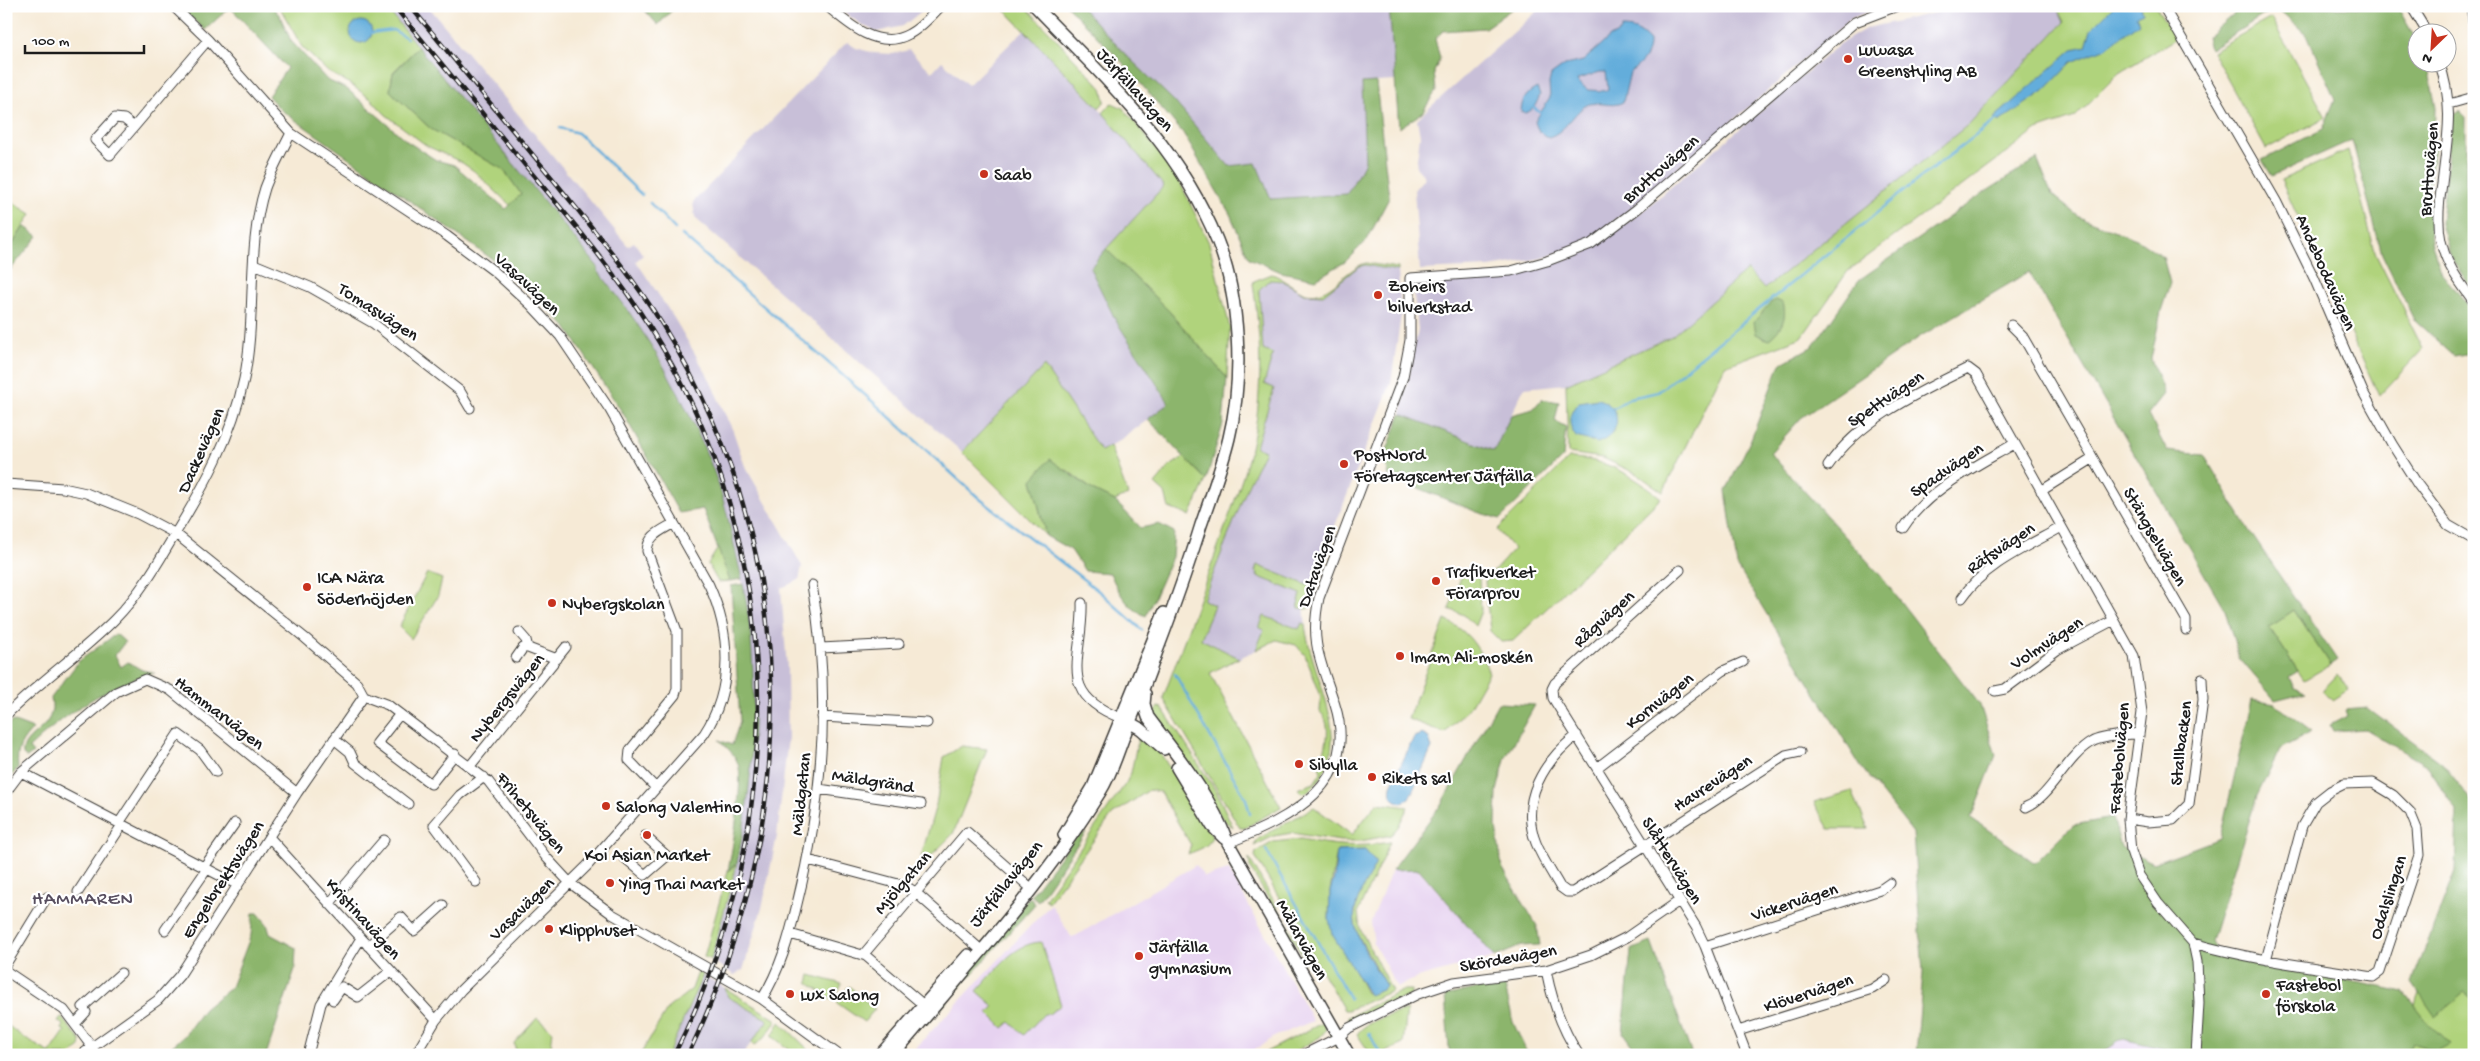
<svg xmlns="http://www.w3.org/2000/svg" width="2480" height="1061" font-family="'Gochi Hand',sans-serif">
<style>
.built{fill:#e6d2f0}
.industrial{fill:#c8bfd8}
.green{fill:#b0d37c;stroke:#66784c;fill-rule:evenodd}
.forest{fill:#8cb56c;stroke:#546844}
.water{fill:#63addb;stroke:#40647c;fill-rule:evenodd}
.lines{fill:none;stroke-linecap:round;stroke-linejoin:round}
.stream{stroke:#63addb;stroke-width:2.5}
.minor-casing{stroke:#3d3b38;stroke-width:11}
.tertiary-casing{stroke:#3d3b38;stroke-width:14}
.minor{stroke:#fff;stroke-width:9}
.tertiary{stroke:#fff;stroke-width:11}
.rail-casing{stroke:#1c1c1c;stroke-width:4.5}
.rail{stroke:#fff;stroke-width:2.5;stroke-dasharray:8;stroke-linecap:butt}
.poi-dot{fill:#c8321e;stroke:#fff;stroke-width:2}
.labels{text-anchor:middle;stroke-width:4.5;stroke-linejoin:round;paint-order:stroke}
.poi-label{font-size:18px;fill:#1c1c1c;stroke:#fff;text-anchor:start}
.street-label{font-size:18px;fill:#1c1c1c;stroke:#fff}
.neighbourhood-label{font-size:19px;letter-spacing:1px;fill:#574e5f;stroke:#fff}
</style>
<rect width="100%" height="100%" fill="#fff"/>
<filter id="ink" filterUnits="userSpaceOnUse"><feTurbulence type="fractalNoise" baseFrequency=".02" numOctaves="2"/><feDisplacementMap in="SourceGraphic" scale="10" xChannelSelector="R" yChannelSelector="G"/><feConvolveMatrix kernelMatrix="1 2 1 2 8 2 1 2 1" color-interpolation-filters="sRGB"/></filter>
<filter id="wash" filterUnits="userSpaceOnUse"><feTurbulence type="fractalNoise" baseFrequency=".0096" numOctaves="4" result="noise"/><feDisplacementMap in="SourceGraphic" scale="20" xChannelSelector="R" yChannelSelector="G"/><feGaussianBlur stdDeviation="1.12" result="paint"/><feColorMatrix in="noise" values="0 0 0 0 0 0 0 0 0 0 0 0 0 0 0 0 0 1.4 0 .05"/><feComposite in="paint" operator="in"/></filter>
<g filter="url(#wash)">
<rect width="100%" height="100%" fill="#f6ead6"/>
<path class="built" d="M1196 865 1204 877 1229 870 1313 1021 1276 1036 1247 1055H909L1051 904 1072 938Z
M1418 869 1495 957 1417 978 1397 987 1374 944 1371 922 1392 870Z
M2123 1039 2178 1052V1055H2100Z"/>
<path class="industrial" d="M385 6H428L628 246 634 242 643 255 636 261 674 318 708 376 733 431 745 466 802 566 799 580 781 588 787 668 788 738 777 836 762 908 743 970 734 975 711 960 728 900 742 841 750 777 753 712 751 660 745 596 730 526 714 472 662 362 614 291 598 271V267Z
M835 6H928L903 26 877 32 862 25Z
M1080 6H1389L1395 81 1362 83 1365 162 1347 194 1271 199 1256 164 1229 166 1174 101 1128 57Z
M1543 6H1883L1852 18 1635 205 1587 242 1543 258 1489 267 1420 270 1414 190 1425 177 1416 167 1420 136 1417 119Z
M2007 6H2056L2065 22 1969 124 1764 289 1747 270 1672 336 1566 384 1524 388 1494 451 1401 414 1418 329 1412 279 1490 276 1548 266 1586 252 1639 214 1840 44 1867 28 1948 10Z
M1024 30 1099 108 1164 186 1090 268 1116 321 1169 404 1123 438 1101 452 1044 366 962 452 695 218 693 202 847 42 856 48 874 53 893 54 909 50 932 72 942 61 968 85Z
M1365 265 1398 271 1401 315 1391 383 1304 605 1306 630 1299 629 1209 673 1189 635 1249 483 1264 451 1256 447 1274 388 1264 384 1273 354 1263 350 1259 290 1269 280 1283 281 1305 294 1323 295 1358 267Z
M703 975 725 988 729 997 769 1020 742 1055H668Z"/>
<path class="green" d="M279 6H385L418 47 393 72 390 91 431 129 504 170 521 194 510 205 474 171 461 162 427 146 385 114 371 99 347 82 328 72 302 47Z
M1001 6H1025L1102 88 1105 101 1099 108Z
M2056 6H2156L2175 39 2119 73 2075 117 2037 130 1848 271 1802 337 1725 366 1663 492 1637 474 1603 458 1568 453 1566 384 1672 336 1747 270 1764 289 1969 124 2064 22Z
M2271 18 2326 117 2266 149 2212 51Z
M1112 103 1123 108 1175 172 1209 243 1230 328 1227 378 1168 310 1106 249 1164 186 1103 113Z
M2348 150 2376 255 2423 349 2379 396 2281 180Z
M6 198 31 214 6 255Z
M1366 263 1398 268V271L1365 265 1358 267 1323 295 1305 294 1283 281 1269 280 1259 290 1263 350 1273 354 1264 384 1274 388 1256 447 1265 451 1249 483 1203 600 1214 605 1201 639 1239 658 1210 673 1281 807 1245 828H1240L1163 698C1182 647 1200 596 1219 544 1235 499 1254 454 1258 406 1262 365 1259 325 1253 284L1254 281 1272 274C1284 278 1294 289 1306 293 1329 299 1346 268 1366 263Z
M1044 366 1101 451 1110 446 1128 495 1115 501 1094 491 1067 470 1032 480 1046 536 962 452Z
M1184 457 1206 480 1190 516 1169 508 1165 493 1155 484 1170 466Z
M1569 458C1605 458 1634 476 1661 498L1513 641 1501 642 1490 631 1485 581 1514 549 1497 530Z
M718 548 730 581 718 582 708 564Z
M1257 565 1312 587 1316 581 1318 583 1308 609 1299 608 1298 604 1301 594 1257 576 1258 573 1255 572Z
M1463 572 1479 578 1481 611 1475 626 1464 615 1449 609Z
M427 573 442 579 438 596 411 639 399 627Z
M2294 610 2330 665 2304 680 2269 627Z
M1264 616 1299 629 1302 623 1305 624C1311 680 1361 744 1308 792L1303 793 1298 789 1314 783 1321 772 1319 766C1325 752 1334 724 1320 712L1321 696 1305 655 1296 645 1276 640 1256 650 1264 630 1259 628Z
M1445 620C1469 631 1480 649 1489 673L1469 708 1445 733 1408 719Z
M2338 674 2349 690 2333 700 2322 691Z
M1158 707 1162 708 1216 791 1233 827 1224 821 1153 715Z
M1138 739H1145L1157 748 1212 835C1211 847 1197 850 1188 854L1191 845 1160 792 1149 790 1112 815 1049 902 1045 899 1126 783 1131 773Z
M962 746 987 749 953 834 928 859 921 857 936 805 944 757Z
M1852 791 1868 829H1829L1814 802Z
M1377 803 1408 807 1398 827 1391 835 1361 841H1340L1292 833 1274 836 1254 846 1258 839 1314 807 1352 835Z
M2474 813V1055H2402L2417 999 2461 874Z
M1301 839C1336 846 1355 848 1390 842L1358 912 1360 929 1392 991 1348 1010H1344L1255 856 1256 852 1273 842ZM1365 850 1354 919 1357 933 1386 986 1366 993 1329 919 1330 891 1337 851Z
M1249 858 1312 967 1310 968 1250 868Z
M737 863 711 960 704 957 728 871Z
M1041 942 1061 1005 1049 1014H1044L1024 1035 1010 1022 1003 1028 988 1013 994 1006 977 991C994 973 1013 943 1041 942Z
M698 972 703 975 668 1055H640L668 1008 692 989Z
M810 975 842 984 834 1001 808 983Z
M849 986 875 1009 864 1022 837 1003Z
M725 988 775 1019 776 1022 764 1038 754 1046 751 1043 768 1020 728 997Z
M1404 990H1411V995L1355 1020 1348 1021V1017Z
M1407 1010 1403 1044 1383 1053V1055H1371L1357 1034C1367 1020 1391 1015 1407 1010Z
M61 1017 81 1041 80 1047 70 1055H6V1024L24 1038 50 1053 65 1031 62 1029 63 1025 58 1021Z
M537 1018 553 1031 550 1055H517L514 1043Z
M780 1022 814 1055H796L772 1036Z
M1324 1022 1326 1030 1320 1037 1289 1055H1260Z"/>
<path class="forest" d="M178 6H272L280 16 291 41 327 80 347 89 408 142 436 160 454 165 506 209 521 194 504 170 431 129 390 91 393 73 418 47 598 267V271C647 331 686 400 714 472 727 506 733 543 742 579L730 581 703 509 679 513 624 415 566 327 516 276 281 110 268 96 287 68 230 7 205 30Z
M641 6H676L658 25Z
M1067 6H1080L1128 57 1174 101 1229 166 1256 163 1271 199 1347 194 1365 162 1362 83 1376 82 1389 198 1367 240 1345 262 1316 279 1281 272 1249 258 1230 214 1183 133 1122 62Z
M1389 6H1516L1485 28 1443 31 1435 39 1440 58 1434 72 1436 91 1422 113 1399 128Z
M2243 6 2398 8 2417 41 2418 62 2427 63 2436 108 2435 147 2427 195 2431 242 2442 274 2474 312V356L2471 353 2454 356 2414 320 2382 254 2352 140 2272 176 2262 160 2323 129 2335 99 2307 35 2276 7 2210 49 2207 37Z
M2460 111 2466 117V195L2474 248V292L2451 258 2441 223 2452 115Z
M2037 159 2052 195 2079 217 2139 240 2163 257 2170 283 2161 311 2151 359 2164 394 2148 414 2167 451 2204 455 2248 529 2337 660 2330 665 2294 610 2269 627 2298 671 2289 677 2294 688 2306 692 2275 700 2239 658 2225 610 2029 272 1921 336 1801 418 1770 453 1880 575 1980 705 1996 755 1971 818 2035 863 2073 825 2113 818 2121 847 2154 863 2220 838 2252 700 2275 704 2312 732 2280 749 2257 796 2211 941 2218 954 2404 992 2429 1024 2450 1044 2437 1051 2412 1043 2406 1055H2178V1052L2123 1039 2098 1055H1916L1923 972 1913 833 1861 767 1737 566 1726 491 1751 439 1780 364 1813 346 1859 280 1979 196Z
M24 226 38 236 6 275V255Z
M1106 249 1168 310 1227 378 1223 424 1206 480 1148 419 1169 403 1116 321 1090 268Z
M1776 300 1783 303C1788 319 1780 331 1768 340L1756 334 1754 322 1770 303Z
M1542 399 1559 402 1555 421 1566 427 1563 457 1500 519 1477 512 1389 476 1384 457 1401 414 1494 451 1511 415 1533 409Z
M1050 459 1094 491 1115 501 1141 528 1159 524 1174 532 1172 557 1146 616C1126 607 1119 593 1110 573L1085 571 1071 550 1046 536 1032 480Z
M743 584C760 666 755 781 737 863L728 871C732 853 744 777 738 764 735 754 726 747 719 740L732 745 740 721 731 586Z
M116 634 125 642 115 655 121 667 128 662 142 670 155 673C111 682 61 717 29 748L33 753 27 758 23 755C20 733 59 730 51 698L79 661Z
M1498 703 1535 705 1505 759 1497 791 1496 827 1502 867 1537 926 1540 945 1521 946 1495 957 1419 869 1392 870 1440 806Z
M2368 708 2442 763 2474 803V1000L2464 992 2435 1016 2412 983 2455 871 2457 811 2426 765 2365 729 2333 731 2330 725 2347 716 2345 710Z
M12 721 33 729C21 742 16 749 18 768L6 782V728Z
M1086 832 1038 901 1031 895 1076 836Z
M1030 897 1035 904 927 1024 923 1021Z
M253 913H258L267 924 270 934 296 948 295 969 266 1055H162L184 1036 204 1009 231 987 251 935Z
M1651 942 1692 1055H1639L1623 1033 1631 950Z
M1504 982 1513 1022 1528 1055H1452L1449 1049 1445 996Z"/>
<path class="water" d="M2114 6H2141L2143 13 2136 16 2139 23 2106 48 2072 62 2044 91 1999 122 1994 118 2073 49 2086 46 2091 29Z
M350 32a11 11 0 1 1 22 0a11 11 0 1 1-22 0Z
M1622 28C1634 28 1640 31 1649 40 1650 55 1642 64 1630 72L1623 102C1611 109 1596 99 1585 106 1571 116 1565 132 1549 137 1540 134 1537 130 1535 121L1550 98 1549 83 1551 75 1565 65 1583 61 1610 37 1620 32ZM1600 72H1606L1608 89 1605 91 1588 90 1577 81 1578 79Z
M1537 88 1540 95C1536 104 1534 111 1525 113L1521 111C1522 99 1527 93 1537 88Z
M1598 399C1624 407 1622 435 1597 443L1576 437C1567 424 1568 413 1579 402Z
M1422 734 1429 738 1432 748 1409 799 1401 803C1392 799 1389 796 1391 786L1414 737Z
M1365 850 1376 863C1369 878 1358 894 1355 910 1350 933 1375 966 1386 986L1382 990 1369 995 1332 934 1329 919 1330 891 1334 878 1337 851Z"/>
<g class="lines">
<path class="stream" d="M370 33 393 30 407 38
M1534 108 1541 113
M560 128 578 133 642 195
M650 203 675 229
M682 235 872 401 980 499 1101 593 1142 630
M1614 408 1630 398 1658 392 1911 185 1996 120
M1175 674 1246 799 1250 814
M1266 850 1350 999
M1369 1033 1381 1055"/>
</g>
</g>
<g filter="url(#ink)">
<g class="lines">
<defs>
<path id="minor" d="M173 6 208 40 291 133 447 236 495 272 531 305 560 336 610 410 709 585C731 633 734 689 704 734L587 866 461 990 436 1020 415 1055
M827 6C849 25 879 51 909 34 921 28 931 16 941 6
M2163 6 2276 201 2314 278 2363 392 2392 444 2418 485 2448 525 2474 540
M2411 6 2427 32
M2471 6 2474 27
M2439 62C2455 105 2447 140 2442 184 2439 202 2437 222 2441 241 2446 265 2460 283 2474 302
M2449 104 2474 97
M134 127 124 119 115 118 95 140 110 155C143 117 175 78 208 40
M254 264 310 287 373 323 460 391 470 408
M2011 325 2023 337 2186 619V630
M1828 466C1859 420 1919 392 1968 368L1976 374 2134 656 2142 712 2128 819 2131 851 2139 875 2158 903 2193 943 2197 962 2199 1003 2196 1055
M6 484 63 488 86 493 138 514 176 534 305 638 357 683 364 696 388 705 488 781 546 857 570 883 612 914 762 999 839 1055
M2041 491 2092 459
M1903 528C1928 489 1975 467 2014 444
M1680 570 1555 683 1552 689 1553 698 1696 927 1705 946 1747 1055
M1962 598C1984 565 2026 547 2060 528
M1082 603C1084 657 1054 693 1121 718
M519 632 526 640 528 648 557 659
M821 648 899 644
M516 658 523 648H528
M1995 691 2005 689 2057 650 2114 620
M400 714 377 743 431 784 455 754
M6 715C40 681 80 654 114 620 139 595 157 565 175 534 205 485 232 436 244 379 257 318 246 247 265 188 272 169 282 151 291 133
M822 717 927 723
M1577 735C1544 761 1519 800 1536 843 1542 858 1552 873 1560 887L1567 892H1573L1786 755 1800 752
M334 739 350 752 355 763 408 804
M470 766 566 647
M1598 767 1723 671 1743 662
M21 772 238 885
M655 787 629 760 630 750 675 695 677 688V631L647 551C648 535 661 531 674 523
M819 789 921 804
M6 792 21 772 116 692 145 679 170 690 297 793
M2026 807C2050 798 2066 757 2092 742 2101 736 2127 735 2138 733
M2128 819 2148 822 2173 820 2189 804 2203 700 2202 679
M119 823 178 734 200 750 216 772
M269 837 436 1020
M1228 843C1291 818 1360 784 1335 705 1322 663 1309 644 1319 598L1403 377 1410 340V278L1511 271 1547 261 1591 244 1637 209 1855 22 1897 6
M625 858 645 875 667 856 645 836
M808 860 906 886 915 892 982 951
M204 867 235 823
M476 882 434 825 460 795 484 777
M78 892 122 825
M329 904 384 840
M165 930 207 869
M790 934 866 956 927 1008
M2193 943C2252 960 2313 967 2373 977L2380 972 2419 855 2417 829 2410 812 2393 795 2373 783 2344 784 2330 791 2316 802 2302 826 2266 960
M368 946 401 917 414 931 443 905
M1705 946 1880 890 1890 883
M863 955 967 832 1032 889
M6 964 47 897
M1546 970C1552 1001 1561 1028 1579 1055
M6 971 64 1010 98 1055
M762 999C780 970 789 938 797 904 823 800 831 690 812 585
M333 1000 342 987 358 997 391 971
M75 1024 86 1012 83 1007 121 973
M1738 1031 1872 989 1886 980
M81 1055 158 1000 180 975 297 793 364 696
M308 1055 321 1004 361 938
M1303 1055 1339 1037 1349 1028 1418 994 1454 982 1546 970 1591 955 1627 937 1679 901"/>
<path id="tertiary" d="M1145 694 1144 704 1148 717C1177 756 1210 794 1227 841L1349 1055
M1125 720 1141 729 1164 749
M1177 768 1212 826 1224 838
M1064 835 1093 787 1164 613
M880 1055 968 955
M893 1055C965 970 1041 887 1100 792 1111 775 1117 755 1124 736 1136 708 1147 680 1157 651 1173 609 1188 567 1201 525 1211 496 1222 467 1229 438 1244 377 1240 297 1217 240 1178 144 1105 79 1035 6"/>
</defs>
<use href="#minor" class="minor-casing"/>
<use href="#tertiary" class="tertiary-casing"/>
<use href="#minor" class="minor"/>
<use href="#tertiary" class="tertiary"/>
<defs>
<path id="rail" d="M394 6C439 61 484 115 529 170 572 221 615 272 651 329 789 548 790 826 674 1055
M410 6C459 65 508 124 556 183 593 229 631 274 662 324 804 555 803 814 688 1055"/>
</defs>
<use href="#rail" class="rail-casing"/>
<use href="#rail" class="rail"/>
</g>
</g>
<g class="poi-dot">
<circle cx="1848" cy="59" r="5"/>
<circle cx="984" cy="174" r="5"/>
<circle cx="1378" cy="295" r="5"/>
<circle cx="1344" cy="464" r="5"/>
<circle cx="1436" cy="581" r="5"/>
<circle cx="307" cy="587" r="5"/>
<circle cx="552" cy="603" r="5"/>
<circle cx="1400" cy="656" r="5"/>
<circle cx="1299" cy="764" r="5"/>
<circle cx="1372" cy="777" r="5"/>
<circle cx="606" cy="806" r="5"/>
<circle cx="647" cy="835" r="5"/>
<circle cx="610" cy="883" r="5"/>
<circle cx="549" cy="929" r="5"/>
<circle cx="1139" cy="956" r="5"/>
<circle cx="790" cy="994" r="5"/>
<circle cx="2266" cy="994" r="5"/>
</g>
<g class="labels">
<g class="poi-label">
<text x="1858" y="55">Luwasa<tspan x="1858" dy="21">Greenstyling AB</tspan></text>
<text x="994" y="180">Saab</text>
<text x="1388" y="291">Zoheirs<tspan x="1388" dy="21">bilverkstad</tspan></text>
<text x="1354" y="460">PostNord<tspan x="1354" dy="21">Företagscenter Järfälla</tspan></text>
<text x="1446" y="577">Trafikverket<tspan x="1446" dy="21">Förarprov</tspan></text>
<text x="317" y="583">ICA Nära<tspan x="317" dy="21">Söderhöjden</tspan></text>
<text x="562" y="609">Nybergskolan</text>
<text x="1410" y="662">Imam Ali-moskén</text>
<text x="1309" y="770">Sibylla</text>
<text x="1382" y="783">Rikets sal</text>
<text x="616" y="812">Salong Valentino</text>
<text x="647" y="860" text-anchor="middle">Koi Asian Market</text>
<text x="620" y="889">Ying Thai Market</text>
<text x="559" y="935">Klipphuset</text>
<text x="1149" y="952">Järfälla<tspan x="1149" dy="21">gymnasium</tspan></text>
<text x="2276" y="990">Fastebol<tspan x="2276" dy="21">förskola</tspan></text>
<text x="800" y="1000">Lux Salong</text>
</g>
<g class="street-label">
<text transform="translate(1136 89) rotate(48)" y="6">Järfällavägen</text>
<text transform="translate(1660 168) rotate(-41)" y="6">Bruttovägen</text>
<text transform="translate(2428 169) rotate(-85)" y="6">Bruttovägen</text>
<text transform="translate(2327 272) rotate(66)" y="6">Andebodavägen</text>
<text transform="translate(528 283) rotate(43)" y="6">Vasavägen</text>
<text transform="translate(379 311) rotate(33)" y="6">Tomasvägen</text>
<text transform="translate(1885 398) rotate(-34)" y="6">Spettvägen</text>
<text transform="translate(200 450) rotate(-66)" y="6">Dackevägen</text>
<text transform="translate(1946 469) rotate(-34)" y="6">Spadvägen</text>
<text transform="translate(2156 536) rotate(60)" y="6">Stängselvägen</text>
<text transform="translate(2000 547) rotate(-34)" y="6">Räfsvägen</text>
<text transform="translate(1316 566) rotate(-71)" y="6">Datavägen</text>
<text transform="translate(1603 618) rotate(-42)" y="6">Rågvägen</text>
<text transform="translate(2046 642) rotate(-33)" y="6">Volmvägen</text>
<text transform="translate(506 697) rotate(-51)" y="6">Nybergsvägen</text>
<text transform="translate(1659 700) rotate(-38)" y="6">Kornvägen</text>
<text transform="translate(220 712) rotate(38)" y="6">Hammarvägen</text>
<text transform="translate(2180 743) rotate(-83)" y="6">Stallbacken</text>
<text transform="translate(2118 758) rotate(-85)" y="6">Fastebolvägen</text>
<text transform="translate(873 780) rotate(9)" y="6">Mäldgränd</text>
<text transform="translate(1712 782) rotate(-33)" y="6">Havrevägen</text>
<text transform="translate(800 794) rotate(-84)" y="6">Mäldgatan</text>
<text transform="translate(532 812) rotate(51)" y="6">Frihetsvägen</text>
<text transform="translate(1673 860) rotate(58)" y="6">Slåttervägen</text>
<text transform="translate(222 879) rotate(-57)" y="6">Engelbrektsvägen</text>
<text transform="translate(902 882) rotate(-49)" y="6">Mjölgatan</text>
<text transform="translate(1005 883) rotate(-51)" y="6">Järfällavägen</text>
<text transform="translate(2387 897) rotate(-72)" y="6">Odalslingan</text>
<text transform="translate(1794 901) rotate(-18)" y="6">Vickervägen</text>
<text transform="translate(521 908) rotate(-44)" y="6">Vasavägen</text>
<text transform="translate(364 918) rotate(48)" y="6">Kristinavägen</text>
<text transform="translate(1303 939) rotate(61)" y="6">Mälarvägen</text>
<text transform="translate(1508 957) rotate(-10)" y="6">Skördevägen</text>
<text transform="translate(1808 992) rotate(-18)" y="6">Klövervägen</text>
</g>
<g class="neighbourhood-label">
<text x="83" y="904">HAMMAREN</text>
</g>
</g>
<rect width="2480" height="1061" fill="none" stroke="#fff" stroke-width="25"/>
<g transform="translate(2432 48) rotate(205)"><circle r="24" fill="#ffffff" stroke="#a4a4a4"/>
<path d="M0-4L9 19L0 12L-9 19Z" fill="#c8321e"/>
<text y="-8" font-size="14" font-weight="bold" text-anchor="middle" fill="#1c1c1c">N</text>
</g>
<path d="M25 45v8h119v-8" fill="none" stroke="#1c1c1c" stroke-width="2.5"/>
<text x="32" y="45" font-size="15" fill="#1c1c1c" stroke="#ffffff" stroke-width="4" paint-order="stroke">100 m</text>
</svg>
